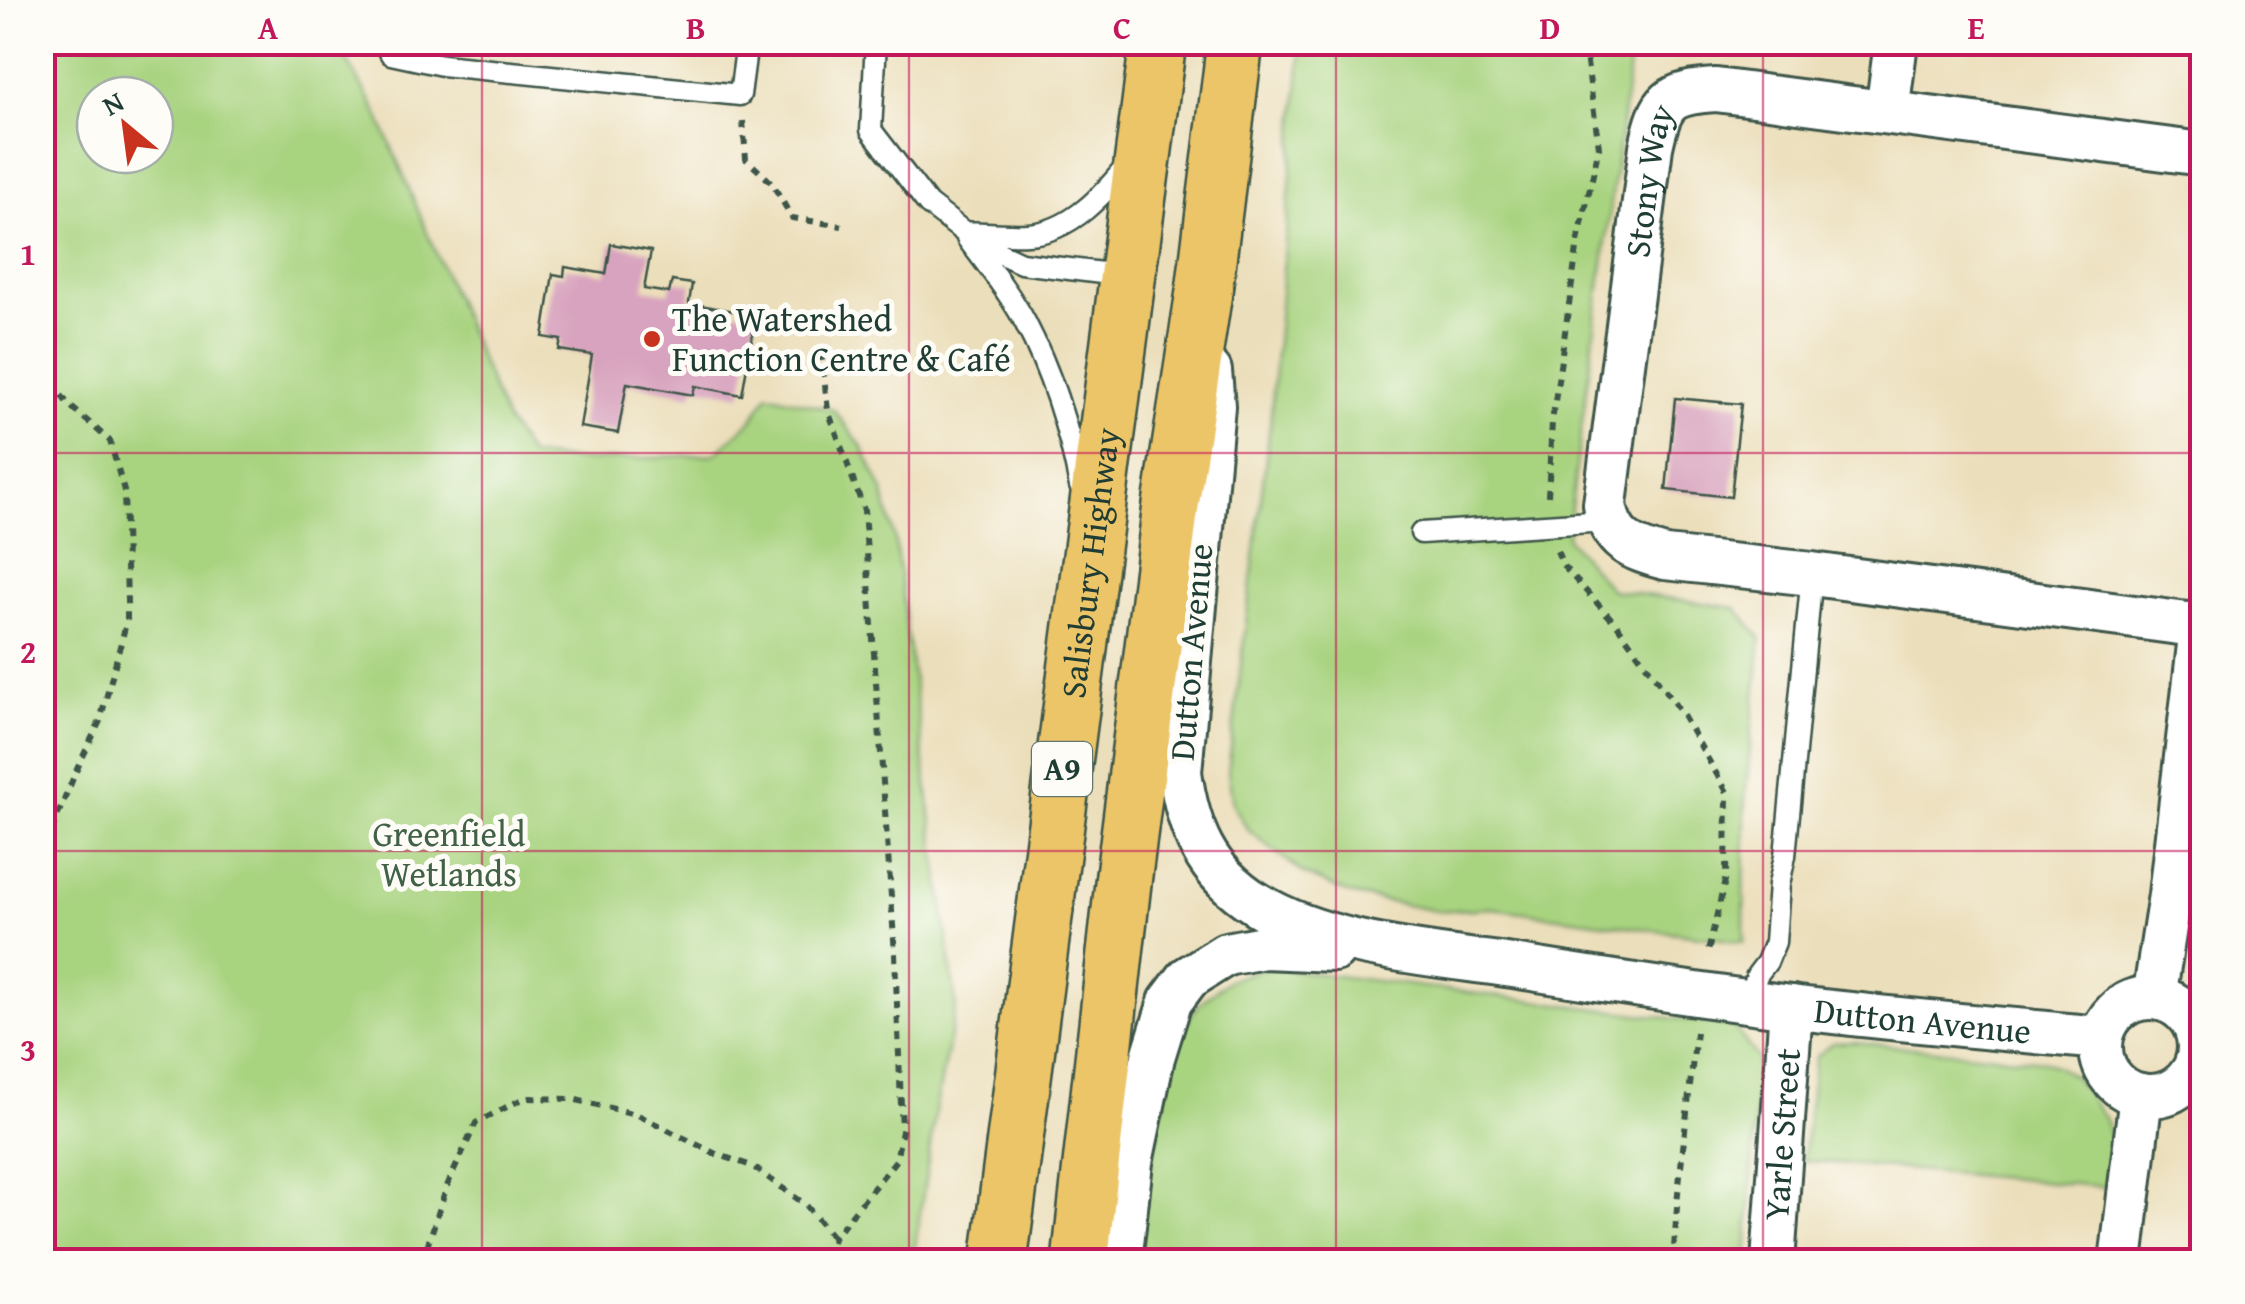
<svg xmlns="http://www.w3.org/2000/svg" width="2245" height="1304" font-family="'Gentium Book Plus',serif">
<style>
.green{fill:#a8d37f;stroke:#64885a;stroke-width:2.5;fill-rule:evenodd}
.building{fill:#d8a3be}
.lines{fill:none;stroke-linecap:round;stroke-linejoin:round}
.lane-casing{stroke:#3e5548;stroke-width:25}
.street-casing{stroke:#3e5548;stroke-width:48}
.highway-casing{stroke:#3e5548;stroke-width:60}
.path{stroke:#3e5548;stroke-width:6;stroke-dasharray:8 8;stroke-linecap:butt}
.lane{stroke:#fff;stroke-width:20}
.street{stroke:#fff;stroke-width:42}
.highway{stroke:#edc569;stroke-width:55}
.grid{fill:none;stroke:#c2185b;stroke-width:2.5;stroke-opacity:0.55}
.poi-dot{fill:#c8321e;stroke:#fdfcf7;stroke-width:4}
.labels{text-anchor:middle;stroke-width:10;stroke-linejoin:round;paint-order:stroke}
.shield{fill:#fdfcf7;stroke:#62766e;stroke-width:2.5}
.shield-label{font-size:32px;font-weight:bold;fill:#1f3d34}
.street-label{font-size:35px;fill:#1f3d34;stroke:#fdfcf7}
.poi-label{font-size:35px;fill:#1f3d34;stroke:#fdfcf7;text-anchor:start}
.park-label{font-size:35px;fill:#416247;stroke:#fdfcf7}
.neatline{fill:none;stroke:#c2185b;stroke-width:4}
.grid-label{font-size:32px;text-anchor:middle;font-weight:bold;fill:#c2185b}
</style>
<rect width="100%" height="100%" fill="#fdfcf7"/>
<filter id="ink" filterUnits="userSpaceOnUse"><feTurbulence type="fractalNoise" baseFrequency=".01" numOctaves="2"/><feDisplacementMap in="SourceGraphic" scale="20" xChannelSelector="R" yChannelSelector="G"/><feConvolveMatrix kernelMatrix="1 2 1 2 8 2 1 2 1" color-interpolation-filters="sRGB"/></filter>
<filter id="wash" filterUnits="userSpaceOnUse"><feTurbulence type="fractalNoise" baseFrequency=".0048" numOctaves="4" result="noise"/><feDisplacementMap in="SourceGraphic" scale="40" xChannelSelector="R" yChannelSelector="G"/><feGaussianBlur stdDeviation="2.25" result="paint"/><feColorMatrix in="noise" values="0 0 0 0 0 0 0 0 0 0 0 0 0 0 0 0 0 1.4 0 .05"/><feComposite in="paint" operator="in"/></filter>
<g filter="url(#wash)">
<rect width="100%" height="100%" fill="#ebdeba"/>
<path class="green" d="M42 43H337L377 112 506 421 530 456 588 461 715 454 752 420 768 394 834 410 862 447 883 491 895 541 956 1005 936 1107 913 1261H43ZM155 95V155H95V95Z
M1302 43H1632L1567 538 1611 590 1736 608 1761 638 1745 798 1744 942 1492 908 1436 911 1349 894 1304 874 1249 831 1233 805 1228 772 1270 425Z
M1266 967 1733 1026 1758 1059 1747 1261 1129 1262 1177 1035 1200 1003 1229 980Z
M1855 1042 2046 1061 2075 1077 2105 1119 2111 1141 2105 1187 1803 1160 1815 1058 1832 1043Z"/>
<g id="blocks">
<path class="building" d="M611 244 651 251 644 289 669 293 672 281 692 284 689 303 756 315 742 395 695 386 693 395 627 383 618 433 580 427 592 355 559 350 561 340 543 337 553 274 564 276 565 267 606 274Z
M1675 398 1741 404 1731 497 1666 490Z"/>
</g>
</g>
<g filter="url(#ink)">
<use href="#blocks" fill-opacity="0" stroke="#3e5548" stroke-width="2.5"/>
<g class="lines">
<defs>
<path id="lane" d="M384 42 391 54 442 65 740 95 747 42
M876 42 871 130 928 204 978 243 1021 263 1126 276
M964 232C985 233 1007 235 1028 234 1071 232 1104 194 1129 163
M967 238C987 265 1009 292 1025 322 1052 374 1069 429 1080 486
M1421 533 1607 521
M1749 1001 1757 975 1767 962 1775 942 1779 884 1785 856 1812 574"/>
<g id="street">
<path d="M1887 112 1896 42"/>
<path id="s1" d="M1210 371 1213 406 1180 772C1188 829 1205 872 1257 904 1327 947 1432 954 1513 966 1606 981 1698 995 1791 1007 1894 1020 1997 1028 2101 1038"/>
<path id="s2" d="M2202 626 1812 574 1665 558C1631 549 1610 541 1605 504L1651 147C1661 100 1668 93 1716 90L2202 154"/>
<circle cx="2150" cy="1047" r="49"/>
<path d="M2154 998 2170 895 2202 619"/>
<path d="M1120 1262 1131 1162 1153 1057 1170 1002 1188 978 1226 954 1264 947 1334 950"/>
<path id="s3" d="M1773 1262 1791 1007"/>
<path d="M2121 1262 2141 1095"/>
</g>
<g id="highway">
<path id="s4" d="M999 1262 1158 42"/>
<path d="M1080 1262 1123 883 1171 505 1204 292 1235 42"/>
</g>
</defs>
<use href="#lane" class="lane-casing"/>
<use href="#street" class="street-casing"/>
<use href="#highway" class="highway-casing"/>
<path class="path" d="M743 121 746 159 772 183 792 218 842 226
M821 353 828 410 864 510 895 954 902 1131 896 1160 833 1238 827 1262
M42 370 68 404 110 441 124 491 127 602V620L100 721 77 769 52 829 42 861
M1548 496 1552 422 1578 242 1599 147 1584 42
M1557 551 1564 567 1618 626 1682 714 1727 792 1726 876 1707 956
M42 1251 55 1262
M422 1262 447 1186 476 1123 524 1098 572 1099 636 1114 716 1154 752 1166 806 1205 833 1238
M1673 1262 1678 1193 1696 1032"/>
<use href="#lane" class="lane"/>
<use href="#street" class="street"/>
<use href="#highway" class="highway"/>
</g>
</g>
<path class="grid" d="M482 42V1262M909 42V1262M1336 42V1262M1763 42V1262M42 453H2202M42 851H2202"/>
<circle class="poi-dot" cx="652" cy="339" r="10"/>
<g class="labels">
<rect class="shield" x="1032" y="742" width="60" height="54" rx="8"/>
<g class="shield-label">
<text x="1062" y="780">A9</text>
</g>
<g class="street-label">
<text dy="12" stroke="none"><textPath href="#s2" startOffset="955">Stony Way</textPath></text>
<text dy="12" stroke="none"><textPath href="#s4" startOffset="705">Salisbury Highway</textPath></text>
<text transform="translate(1191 652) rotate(-85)" y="12">Dutton Avenue</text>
<text dy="12" stroke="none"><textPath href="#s1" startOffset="1240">Dutton Avenue</textPath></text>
<text dy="12" stroke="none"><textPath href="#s3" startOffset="128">Yarle Street</textPath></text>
</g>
<g class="poi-label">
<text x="672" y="331">The Watershed<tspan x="672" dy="40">Function Centre &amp; Café</tspan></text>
</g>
<g class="park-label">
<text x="449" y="846">Greenfield<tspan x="449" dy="40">Wetlands</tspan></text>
</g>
</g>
<rect width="2245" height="1304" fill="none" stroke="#fdfcf7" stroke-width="110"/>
<g transform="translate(125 125) rotate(331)"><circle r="48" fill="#fdfcf7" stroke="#a4b0a9" stroke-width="2.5"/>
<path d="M0-8L18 38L0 25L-18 38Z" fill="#c8321e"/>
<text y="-15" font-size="28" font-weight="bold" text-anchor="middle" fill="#1f3d34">N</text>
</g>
<rect x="55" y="55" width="2135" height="1194" class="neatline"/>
<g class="grid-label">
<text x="268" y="39">A</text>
<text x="696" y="39">B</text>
<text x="1122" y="39">C</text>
<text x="1550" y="39">D</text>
<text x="1976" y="39">E</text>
<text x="28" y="265">1</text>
<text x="28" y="663">2</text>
<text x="28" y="1061">3</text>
</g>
</svg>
